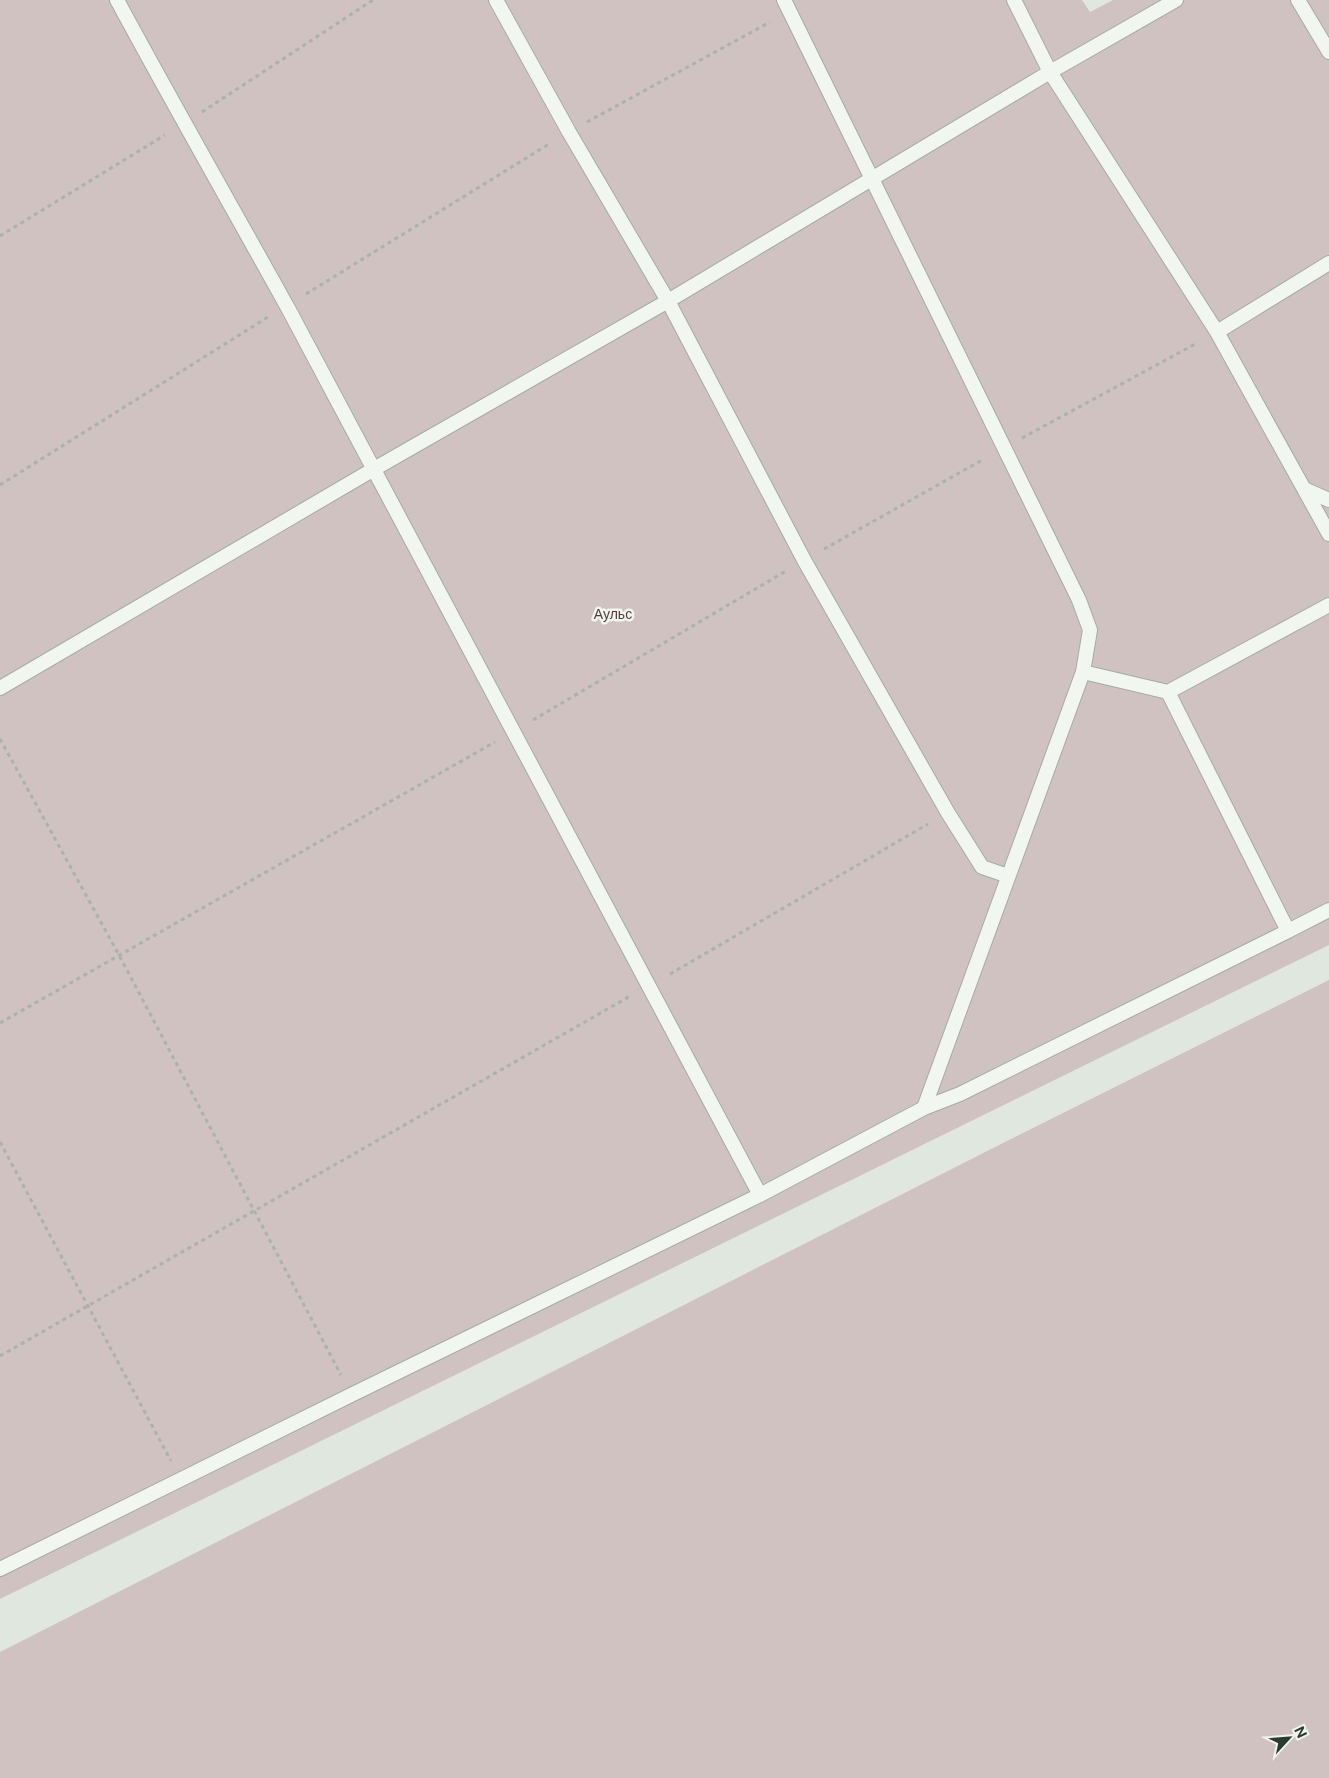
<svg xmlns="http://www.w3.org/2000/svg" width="1329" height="1778" font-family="'Public Sans',sans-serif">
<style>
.green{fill:#d0c2c1}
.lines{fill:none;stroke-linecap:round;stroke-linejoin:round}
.service-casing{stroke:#a2ada1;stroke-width:16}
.path{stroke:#aab3a9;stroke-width:3;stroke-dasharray:4 4;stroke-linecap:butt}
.service{stroke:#f2f6f1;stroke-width:14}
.labels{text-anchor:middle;stroke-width:5;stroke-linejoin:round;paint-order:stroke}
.park-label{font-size:14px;fill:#563c38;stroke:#eff5ee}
</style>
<rect width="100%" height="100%" fill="#e0e7df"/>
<path class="green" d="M0 0H1082L1090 12 1113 0H1329V945L0 1599Z
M1329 980V1778H0V1652L1003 1143Z"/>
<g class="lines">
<defs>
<path id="service" d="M117 0C173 104 232 207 289 310 448 604 605 899 760 1195
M496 0 569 132 668 301 804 560 948 813 982 867 1008 876
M1014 0 1050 72 1217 332 1329 534
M1298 0 1329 52
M1217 332 1329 263
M1304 489 1329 500
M1083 672 1168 692 1329 605
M0 688 374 469 668 301 1050 72 1176 0
M1288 931 1329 910
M924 1108 960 1094 1288 931 1168 692
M0 1569 351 1395 760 1195 924 1108 1083 672 1090 630 1079 600 784 0"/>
</defs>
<use href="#service" class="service-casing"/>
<path class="path" d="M202 112 373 0
M587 122 770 22
M0 236 165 135
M306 294 549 144
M1022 438 1197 343
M0 485 268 317
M824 549 984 459
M533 720 786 571
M0 739 119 955 341 1375
M670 974 928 824
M0 1023 495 742
M0 1142 171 1461
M0 1356 632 995"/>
<use href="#service" class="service"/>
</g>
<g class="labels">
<g class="park-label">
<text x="613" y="619">Аульс</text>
</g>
</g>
<g transform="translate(1289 1738) rotate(64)" stroke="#eff5ee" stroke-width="4" paint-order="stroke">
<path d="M0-4L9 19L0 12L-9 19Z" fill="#2b3c2a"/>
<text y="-8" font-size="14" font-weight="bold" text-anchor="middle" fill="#2b3c2a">N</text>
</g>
</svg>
